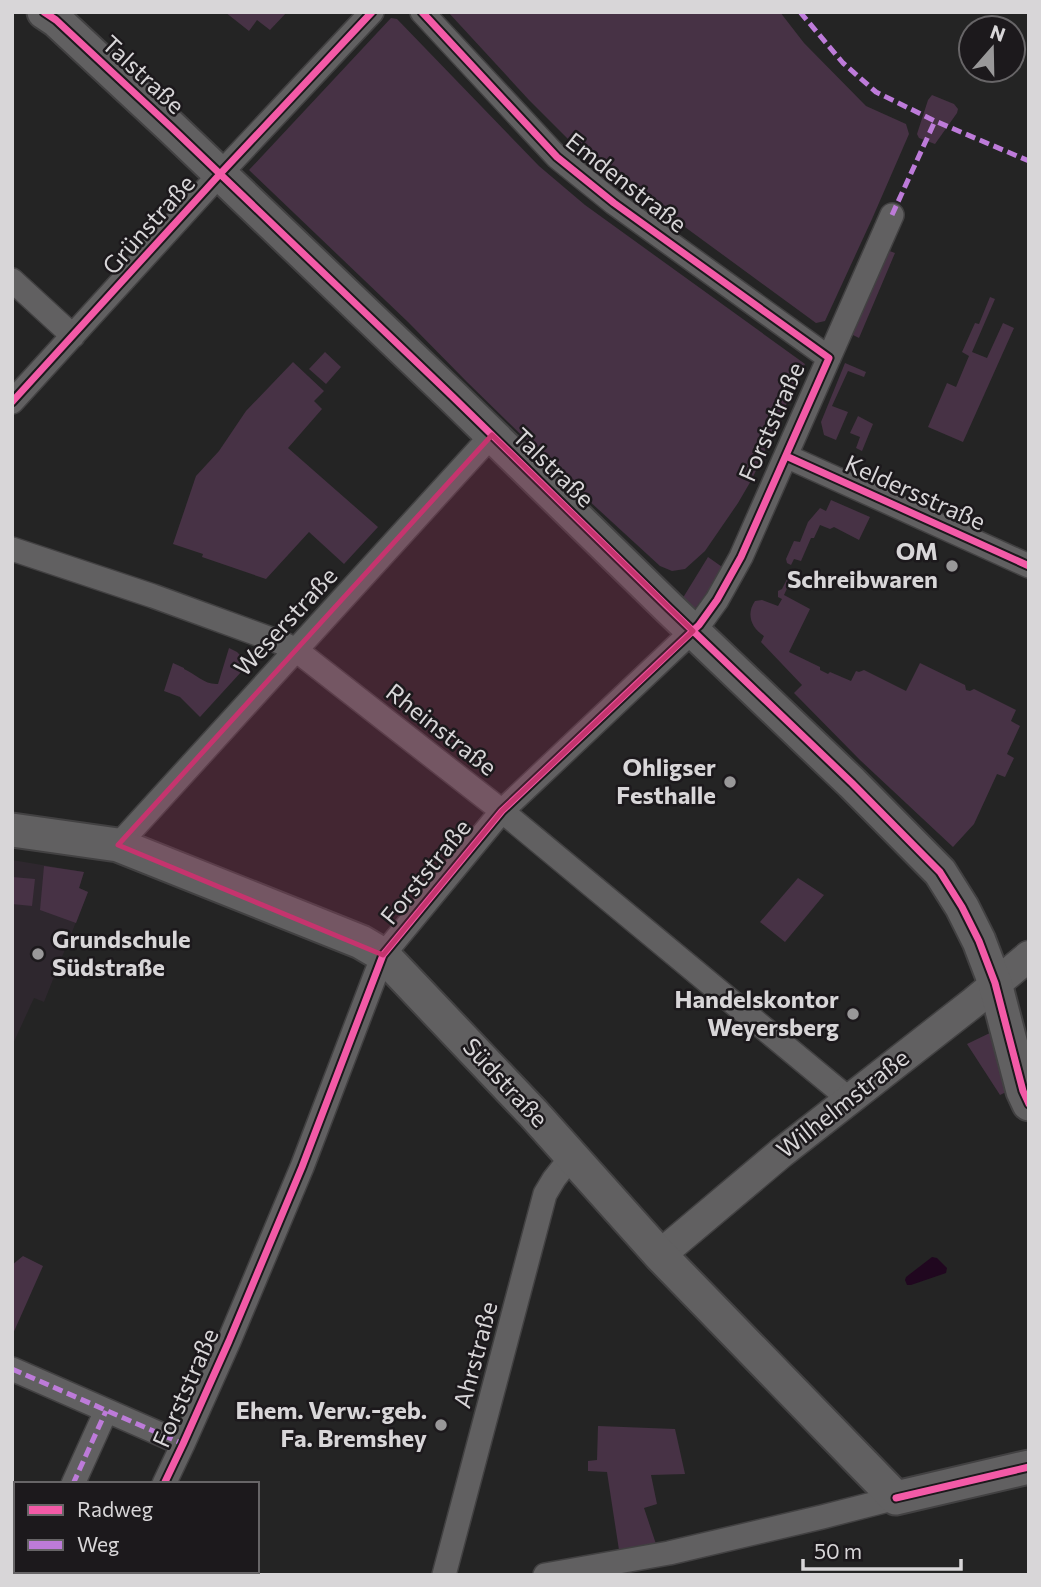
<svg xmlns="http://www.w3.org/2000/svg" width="1041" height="1587" font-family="Commissioner,sans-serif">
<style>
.built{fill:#2e272e}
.green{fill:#473245}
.water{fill:#20071f}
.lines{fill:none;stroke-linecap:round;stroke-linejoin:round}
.minor-casing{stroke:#424142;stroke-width:26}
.tertiary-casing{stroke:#424142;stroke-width:33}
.secondary-casing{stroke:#424142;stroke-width:37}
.minor{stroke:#616061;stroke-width:23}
.tertiary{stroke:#616061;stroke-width:30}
.secondary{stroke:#616061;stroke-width:33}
.quiet{stroke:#bd7bd9;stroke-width:5;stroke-dasharray:10 5;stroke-linecap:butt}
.cycleway-casing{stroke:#1c191c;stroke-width:11}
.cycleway{stroke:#f35aa7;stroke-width:7}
.marked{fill:#c5346e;fill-opacity:0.2;stroke:#c5346e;stroke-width:5;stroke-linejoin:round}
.poi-dot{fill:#999899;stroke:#1c191c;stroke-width:2.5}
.labels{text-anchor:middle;stroke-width:5;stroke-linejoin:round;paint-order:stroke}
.street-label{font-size:24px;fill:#d8d6d8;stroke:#1c191c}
.poi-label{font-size:24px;font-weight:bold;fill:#d8d6d8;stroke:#1c191c;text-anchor:end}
</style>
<rect width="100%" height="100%" fill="#242424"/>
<path class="built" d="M12 860 84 872 79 888 88 892 44 1002 34 998 12 1046Z"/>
<path class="green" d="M225 12H287L270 30 257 20 249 31Z
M448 12H780L804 43 866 106 906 124 909 134 872 219 825 321 816 323 577 148 529 100Z
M391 18 397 19 539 166 585 205 805 364 752 479 738 503 705 551 685 569 672 571 660 566 587 499 467 382 408 322 249 170Z
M932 95 954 104 958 109 957 113 935 144 919 138 917 134 928 100Z
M887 250 895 253 859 338 851 334Z
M990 297 995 299 972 352 987 358 1003 323 1014 328 963 442 928 427 947 383 956 387 969 356 962 352 975 323 979 324Z
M325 352 341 367 326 384 309 369Z
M293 362 324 391 314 401 322 409 288 448 378 527 344 564 309 532 266 579 202 557 203 554 173 544 196 476 219 451 246 411Z
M845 363 866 372 864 377 848 371 832 406 848 412 836 440 824 435 821 422Z
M858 416 873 424 862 451 856 448 860 437 850 433Z
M831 500 870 517 859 540 834 527 830 529 820 525 814 538H811L801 561 794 559 791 565 787 563 786 559 794 541 800 542 808 522 820 508 826 511Z
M708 557 725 569 694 610 681 601Z
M792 569 795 571 784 595 810 609 789 652 820 667V670L828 674 830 672 851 681 856 671 859 672 864 670 906 691 920 663 965 685 966 690 970 691 974 689 1016 710 1011 721 1020 726 1007 754 1014 758 1005 777 997 774 974 824 953 847 860 760 794 693 802 685 761 642 764 636C751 628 746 614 755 601L762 600 778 606 782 599 778 597V591L782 589Z
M229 648 237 652 242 657 244 660 242 671 200 717 180 697 164 691 173 663 184 668V669C195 674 205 685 218 684Z
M44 866 84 872 79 888 88 892 76 923 40 910Z
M12 877 35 879 32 906 12 904Z
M798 878 824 895 785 942 760 922Z
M994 1031 1012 1089 1000 1095 967 1044Z
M23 1256 43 1266 12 1336V1265Z
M598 1426 675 1429 685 1474 651 1475 657 1504 644 1508 656 1544 619 1550 607 1472 588 1471V1461L597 1460Z"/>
<path class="water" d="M932 1257 937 1258 947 1268 946 1273 911 1285H907L905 1280 906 1277Z"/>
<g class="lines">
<defs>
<path id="minor" d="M422 12 557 157 614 203 829 358
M12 280 73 336
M12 402 220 174 372 12
M786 456 1029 566
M12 549 153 596 282 643 296 650 502 811 849 1099
M118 845 492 435
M12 1369 183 1444
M73 1484 106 1411
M164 1484 183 1444 229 1341 302 1167 383 955 502 811 699 625 717 600 741 557 892 215
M120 1575 121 1571
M444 1575 545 1194 554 1179 572 1156
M545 1575 669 1553 822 1517 896 1498"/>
<path id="tertiary" d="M660 1255 781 1153 974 1002 1029 956"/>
<path id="secondary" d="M44 12 56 20 172 128 453 397 669 608 852 783 940 872 962 907 979 941 995 983 1023 1091 1029 1104
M12 830 118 845 361 942 383 955 533 1113 660 1255 896 1498 1029 1467"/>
</defs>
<use href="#minor" class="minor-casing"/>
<use href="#tertiary" class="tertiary-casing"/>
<use href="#secondary" class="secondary-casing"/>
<use href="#minor" class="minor"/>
<use href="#tertiary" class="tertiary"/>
<use href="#secondary" class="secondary"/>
<path class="quiet" d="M800 12 843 63 876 92 935 121 1029 161
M892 215 935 121
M12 1369 183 1444
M73 1484 106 1411"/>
<defs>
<path id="cycleway" d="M44 12 56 20 172 128 453 397 669 608 852 783 940 872 962 907 979 941 995 983 1023 1091 1029 1104
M12 402 220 174 372 12
M786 456 1029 566
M164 1484 183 1444 229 1341 302 1167 383 955 502 811 699 625 717 600 741 557 829 358 614 203 557 157 422 12
M896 1498 1029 1467"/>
</defs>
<use href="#cycleway" class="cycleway-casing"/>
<use href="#cycleway" class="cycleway"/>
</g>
<path class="marked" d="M492 435 693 631 502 811 383 955 118 845Z"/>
<g class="poi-dot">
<circle cx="952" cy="566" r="7"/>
<circle cx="730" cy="782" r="7"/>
<circle cx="38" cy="954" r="7"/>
<circle cx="853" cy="1014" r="7"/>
<circle cx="441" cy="1425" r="7"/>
</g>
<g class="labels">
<g class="street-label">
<text transform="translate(143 75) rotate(43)" y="8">Talstraße</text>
<text transform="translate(626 183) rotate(38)" y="8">Emdenstraße</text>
<text transform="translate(149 225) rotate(-48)" y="8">Grünstraße</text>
<text transform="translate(772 422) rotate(-66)" y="8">Forststraße</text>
<text transform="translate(553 468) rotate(44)" y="8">Talstraße</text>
<text transform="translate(915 493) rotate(24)" y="8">Keldersstraße</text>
<text transform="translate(286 622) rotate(-47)" y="8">Weserstraße</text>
<text transform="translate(441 730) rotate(38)" y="8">Rheinstraße</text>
<text transform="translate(426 872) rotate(-51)" y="8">Forststraße</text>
<text transform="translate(505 1083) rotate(47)" y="8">Südstraße</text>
<text transform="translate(843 1104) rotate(-38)" y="8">Wilhelmstraße</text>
<text transform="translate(476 1355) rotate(-75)" y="8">Ahrstraße</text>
<text transform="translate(186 1388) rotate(-66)" y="8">Forststraße</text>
</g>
<g class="poi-label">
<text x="938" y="560">OM<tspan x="938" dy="28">Schreibwaren</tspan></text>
<text x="716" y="776">Ohligser<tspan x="716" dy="28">Festhalle</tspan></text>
<text x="52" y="948" text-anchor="start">Grundschule<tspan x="52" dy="28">Südstraße</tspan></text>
<text x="839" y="1008">Handelskontor<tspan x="839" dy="28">Weyersberg</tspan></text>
<text x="427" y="1419">Ehem. Verw.-geb.<tspan x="427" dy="28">Fa. Bremshey</tspan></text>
</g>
</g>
<rect width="1041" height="1587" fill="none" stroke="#d8d6d8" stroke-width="28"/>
<rect x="14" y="1482" width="245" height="91" fill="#1c191c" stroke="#676567" stroke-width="2"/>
<rect x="28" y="1505" width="35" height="10" fill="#f35aa7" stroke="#676567" stroke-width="2"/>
<text x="77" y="1517" font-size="21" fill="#d8d6d8">Radweg</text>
<rect x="28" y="1540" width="35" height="10" fill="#bd7bd9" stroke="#676567" stroke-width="2"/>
<text x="77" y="1552" font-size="21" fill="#d8d6d8">Weg</text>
<g transform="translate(992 49) rotate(20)"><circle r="33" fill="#1c191c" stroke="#676567" stroke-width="2"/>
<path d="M0-5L12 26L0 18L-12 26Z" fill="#999899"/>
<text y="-10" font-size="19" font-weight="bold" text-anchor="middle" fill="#d8d6d8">N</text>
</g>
<path d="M803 1559v10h158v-10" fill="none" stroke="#d8d6d8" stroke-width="3.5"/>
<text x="814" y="1559" font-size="21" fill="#d8d6d8" stroke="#1c191c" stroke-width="5" paint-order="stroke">50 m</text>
</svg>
